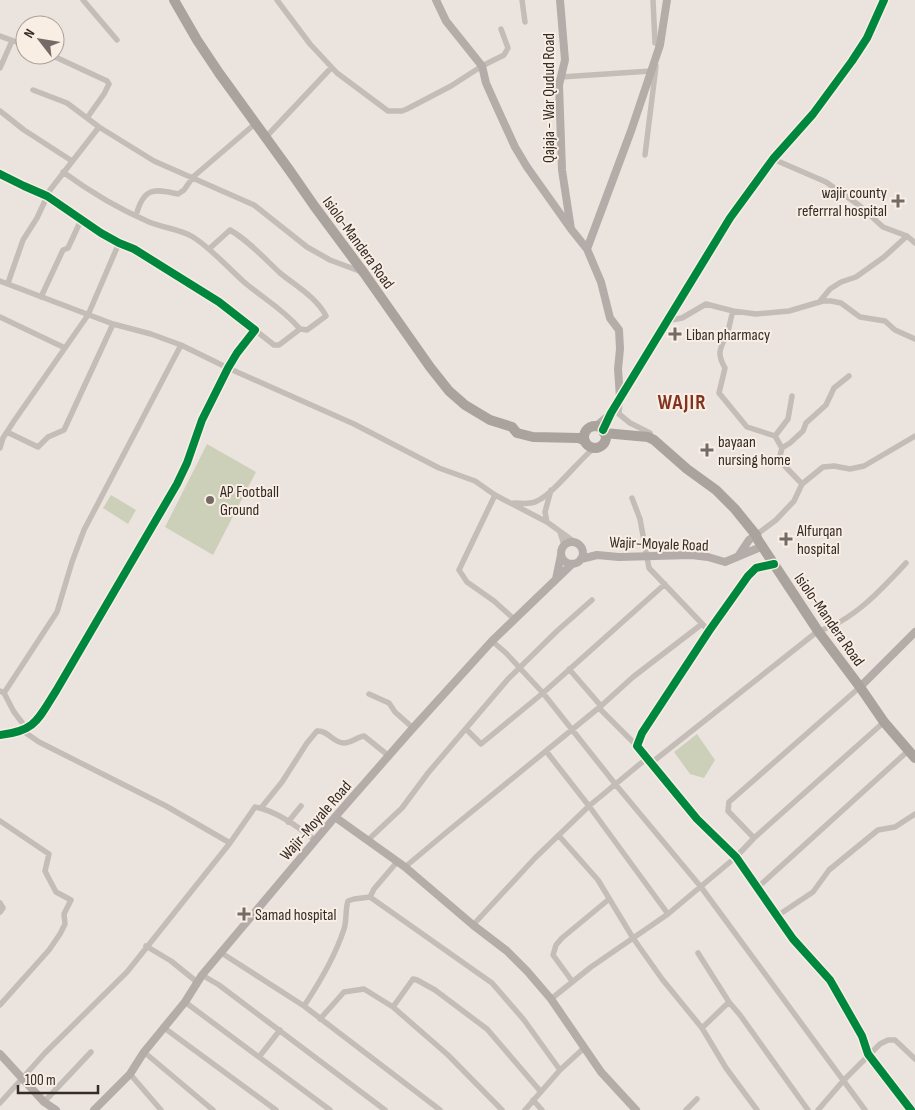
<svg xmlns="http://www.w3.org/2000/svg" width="915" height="1110" font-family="'Sofia Sans Condensed',sans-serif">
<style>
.green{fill:#cdd0b8}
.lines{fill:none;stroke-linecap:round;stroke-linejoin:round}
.street{stroke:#c3bcb7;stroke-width:5.5}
.secondary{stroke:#b4aca8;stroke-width:8}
.highway{stroke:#aaa39d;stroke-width:10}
.cycleway-casing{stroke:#f9eee4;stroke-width:11}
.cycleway{stroke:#00873e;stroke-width:8}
.poi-dot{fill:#746b66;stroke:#f9eee4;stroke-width:2}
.labels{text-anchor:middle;stroke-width:4;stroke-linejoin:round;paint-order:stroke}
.street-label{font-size:16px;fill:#342a26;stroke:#f9eee4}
.poi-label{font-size:16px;fill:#342a26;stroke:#f9eee4;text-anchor:start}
.district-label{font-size:21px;font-weight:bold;letter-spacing:1px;fill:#823320;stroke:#f9eee4}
</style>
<rect width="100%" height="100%" fill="#ebe4de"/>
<path class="green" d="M207 444 256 472 213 555 165 527Z
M111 495 136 510 128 524 103 508Z
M697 734 715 760 704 778 690 774 674 752Z"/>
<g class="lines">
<path class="street" d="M83 0 117 40
M277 0 310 44 337 73 388 111H402L407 109 451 86 482 66 504 55 508 48 501 29
M522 0 525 22
M653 0 655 43 660 45
M0 36 25 45
M51 55 107 81 109 84 104 94 87 118
M0 68 12 41
M561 77 651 71
M33 90 67 103 99 127 154 161 254 205 307 247 330 260 362 272
M0 111 24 130 72 161
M266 137 331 68
M645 155 656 66
M773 159 826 182 860 206 883 227 907 236 915 243
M63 172C89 191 119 209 149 222 163 228 180 229 193 237 212 249 227 267 244 282 264 299 283 309 300 329
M0 174 24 186 47 196 101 233 119 243 134 249 219 302 255 330 237 353 228 368 202 420 187 463 177 484 56 691C38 719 36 731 0 735
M136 216C143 188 153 188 178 194L184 190 193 177 256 123
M209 249 230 230C249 241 264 258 280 273 296 286 316 297 326 316L307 330 300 329 279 345H274L255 330
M0 281 113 324 151 334 181 345 228 368 354 424 439 468 475 481 495 495 547 522 576 543
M8 283 23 240 37 218 50 190 99 127
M41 297 63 250 68 248 81 220
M820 301 830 289 841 282 856 277 884 257 907 236
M733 311C731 317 730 324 728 331 722 347 715 351 725 368L719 393 747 427 775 436 782 448 779 460 802 484
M0 317 65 348
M666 321 682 318 706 304 733 311 756 314 789 311 823 301H831L841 303 860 317 885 321 895 330 915 339
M620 400 619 414 630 423 650 433 648 437
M7 432 38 447 48 437 64 430 113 324
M775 436 788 419 792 396
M0 448 3 438 14 421 88 315 119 243
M782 448 790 443 803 431 806 423 826 405 834 388 849 376
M495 495 459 570 467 582 494 601 514 619
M632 498 640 519 649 568 709 631
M514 503C522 503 530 505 537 501 554 493 577 462 594 448
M547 522 545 512 551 490
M560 532 564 545
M756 535 776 520 794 501 802 484 823 467 834 466 850 469 864 466 915 436
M774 564 756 568 748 576 709 631 642 733 637 746 697 819 736 857 793 939 830 980 862 1036 868 1054 911 1110
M492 641 506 653 543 693 616 785 701 887 865 1110
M569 669 601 706
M0 691 4 693 14 712 27 729
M4 693 57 612 72 562 84 530 181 345
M369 694 389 703 395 712 413 728
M599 708 637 746
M466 729 481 744 543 693 665 584
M23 731 39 742 166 806 230 843
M546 751 589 806 668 914
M650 764 818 631C852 622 882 589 906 563
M261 808 282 782 307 743 317 731C328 730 333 743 344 743 351 743 357 737 364 736L389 756
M0 821 49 854 45 871 48 877 56 892 71 900 64 914 65 924 60 934 49 950 0 1005
M288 822 301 806
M560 837 598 880 633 938 662 979 702 1028 726 1068 757 1110
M754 838 728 811 729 802 860 687
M368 840 402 808 428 773 508 679 557 631 592 600
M405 867 448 831 601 706 633 677 702 624
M757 888 909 750
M370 897 492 983 524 1020 560 1070
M0 903 3 908 0 912
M777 916 813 892 829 870 873 834 878 830 895 827 915 814
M473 925 535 858 589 806 646 759
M146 946 171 961 197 982
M220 952 304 1006 440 1110
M698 953 729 1002 740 1015 808 1110
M202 975 219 985 385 1110
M572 981 553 955 556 945 562 938 608 900
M551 999 591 967 668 914 736 857 754 838 884 722
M185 1002 330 1110
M304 1006C320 982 335 957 344 929 347 920 345 910 348 901L354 899 370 897 374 889 397 862
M393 1007 413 979 417 980 435 990 487 1029 541 1092
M320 1019 344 992 364 989 393 1007 448 1055 502 1110
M163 1027 276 1110
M702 1028 729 1002
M144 1052 213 1110
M259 1057 280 1030
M130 1074 161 1110
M533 1100 542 1110
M44 1102 91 1052
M0 1103 45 1053 127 972 230 843 255 807C277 811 298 827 315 840
M525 1110 560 1070 584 1048
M686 1110 697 1099
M818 1110 843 1081 880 1044 888 1040H895L915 1059"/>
<path class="secondary" d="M436 0 446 21 482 66 486 83 494 101 515 147 527 167 571 229
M560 0 565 60 559 85 562 170 571 229 587 249
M620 398 618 369 620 349 619 330 610 318 601 282 587 249 631 131 660 45 667 0
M595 427 607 417
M603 430 611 413 730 218 773 159 813 114 852 61 867 38 884 0
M561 553a11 11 0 1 1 22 0a11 11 0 1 1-22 0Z
M739 555 749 540 756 535
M581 559 597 555 619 557 691 555 708 557 725 562 763 546
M556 579 561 555
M860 687 915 632
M335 817 405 867 473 925 507 951 527 971 551 999 601 1072 636 1110
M0 1054 44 1102 56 1110
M94 1110 130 1074 144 1052 185 1002 202 975 335 817 413 728 492 641 572 564"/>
<path class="highway" d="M174 0 197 40 219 73 290 171 315 207 364 273 430 367 449 391 465 405 490 420 512 427 517 433 533 437 579 438 585 441
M584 437a11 11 0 1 1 22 0a11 11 0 1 1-22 0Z
M604 433 648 437 654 440 687 469 716 490 735 509 756 535 758 540 818 631 860 687 884 722 915 758"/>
<defs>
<path id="cycleway" d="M0 174 24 186 47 196 101 233 119 243 134 249 219 302 255 330 237 353 228 368 202 420 187 463 177 484 56 691C38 719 36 731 0 735
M603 430 611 413 730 218 773 159 813 114 852 61 867 38 884 0
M774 564 756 568 748 576 709 631 642 733 637 746 697 819 736 857 793 939 830 980 862 1036 868 1054 911 1110"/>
</defs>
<use href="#cycleway" class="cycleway-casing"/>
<use href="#cycleway" class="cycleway"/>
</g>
<g class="poi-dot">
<path d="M895.5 193.5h5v5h5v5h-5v5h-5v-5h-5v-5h5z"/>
<path d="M672.5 326.5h5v5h5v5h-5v5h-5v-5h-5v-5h5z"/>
<path d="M704.5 442.5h5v5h5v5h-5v5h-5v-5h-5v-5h5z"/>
<circle cx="210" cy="500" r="5"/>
<path d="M783.5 531.5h5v5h5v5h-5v5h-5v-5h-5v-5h5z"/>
<path d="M241.5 906.5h5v5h5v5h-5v5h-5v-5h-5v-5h5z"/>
</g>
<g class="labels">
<g class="street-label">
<text transform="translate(548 98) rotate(-90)" y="6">Qajaja - War Qudud Road</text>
<text transform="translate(359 242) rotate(54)" y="6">Isiolo-Mandera Road</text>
<text transform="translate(659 543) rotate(2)" y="6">Wajir-Moyale Road</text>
<text transform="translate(830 619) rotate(55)" y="6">Isiolo-Mandera Road</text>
<text transform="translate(315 820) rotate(-49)" y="6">Wajir-Moyale Road</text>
</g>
<g class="poi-label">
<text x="887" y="198" text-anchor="end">wajir county<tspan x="887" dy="18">referrral hospital</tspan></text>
<text x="686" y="340">Liban pharmacy</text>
<text x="718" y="447">bayaan<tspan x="718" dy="18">nursing home</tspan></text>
<text x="220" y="497">AP Football<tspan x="220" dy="18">Ground</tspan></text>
<text x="797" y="536">Alfurqan<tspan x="797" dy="18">hospital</tspan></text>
<text x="255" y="920">Samad hospital</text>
</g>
<g class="district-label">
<text x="682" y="409">WAJIR</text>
</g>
</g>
<g transform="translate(40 40) rotate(301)"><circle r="24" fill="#f9eee4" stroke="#aaa098"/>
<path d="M0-4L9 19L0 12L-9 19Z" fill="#746b66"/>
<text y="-8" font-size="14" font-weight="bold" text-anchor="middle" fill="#342a26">N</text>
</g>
<path d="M18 1085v8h80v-8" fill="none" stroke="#342a26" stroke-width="2.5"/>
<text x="25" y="1085" font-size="15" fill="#342a26" stroke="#f9eee4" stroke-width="4" paint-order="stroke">100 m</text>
</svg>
